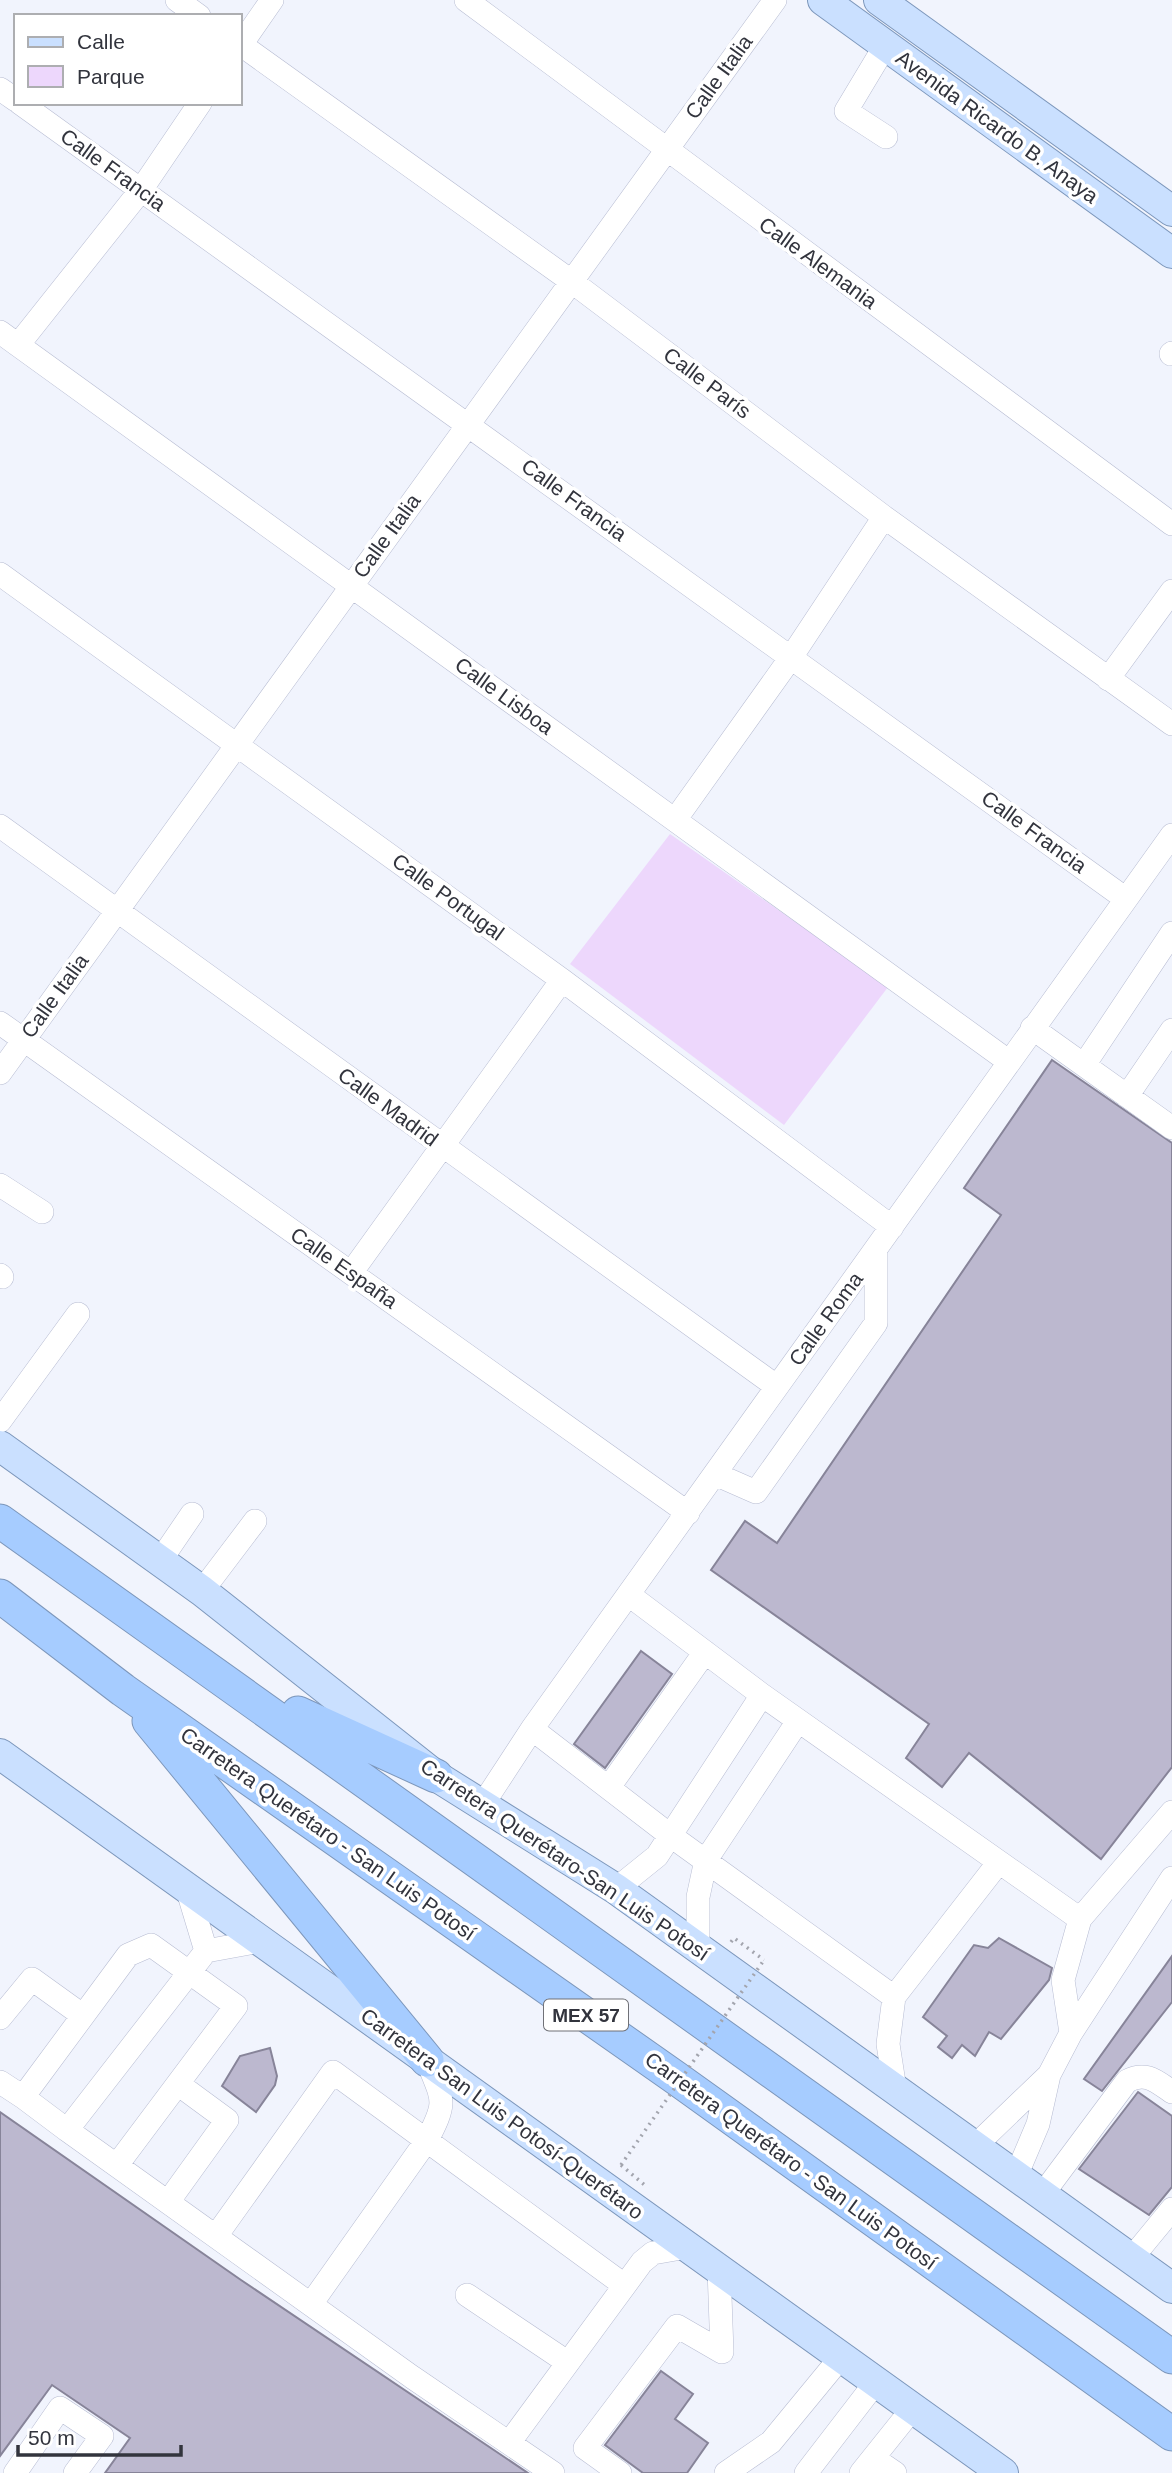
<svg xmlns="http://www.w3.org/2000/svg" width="1172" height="2473" font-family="Helvetica,sans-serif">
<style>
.green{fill:#edd7fc}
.building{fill:#bcb8cf;stroke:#878499;stroke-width:2}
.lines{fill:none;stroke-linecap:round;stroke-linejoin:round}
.minor-casing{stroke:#b7bcd2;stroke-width:24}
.major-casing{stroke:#7d97bb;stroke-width:32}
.highway-casing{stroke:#7d97bb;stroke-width:35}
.path{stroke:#a3a5ae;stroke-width:3.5;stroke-dasharray:2 5;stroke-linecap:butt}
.minor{stroke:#fff;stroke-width:23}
.major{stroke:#cae0ff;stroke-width:30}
.highway{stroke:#a6ccff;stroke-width:33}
.path-bridge{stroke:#a3a5ae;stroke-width:3.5;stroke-dasharray:2 5;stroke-linecap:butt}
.labels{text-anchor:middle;stroke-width:7;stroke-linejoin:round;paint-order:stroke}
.shield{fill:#fff;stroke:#707177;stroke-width:2}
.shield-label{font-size:19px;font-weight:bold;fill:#32343d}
.street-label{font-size:21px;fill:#32343d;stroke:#fff}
</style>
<rect width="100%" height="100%" fill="#f1f4fd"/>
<path class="green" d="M670 834 888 987 784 1125 570 964Z"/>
<path class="building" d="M1052 1060 1172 1143V1767L1101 1859 969 1753 942 1787 906 1758 929 1724 711 1570 745 1521 777 1543 1001 1215 964 1188Z
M641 1651 672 1674 605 1768 574 1744Z
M999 1938 1052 1968 1049 1980 1001 2039 989 2032 975 2056 962 2045 952 2058 938 2047 947 2036 923 2017 974 1945 988 1948Z
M1172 1956V2002L1102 2091 1084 2079Z
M270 2048 277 2076 275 2085 256 2112 222 2086 240 2056Z
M1138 2092 1172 2116V2187L1149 2215 1079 2169Z
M0 2112 241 2280 528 2473H105L130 2438 52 2385 0 2456Z
M661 2371 693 2394 675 2419 708 2443 687 2473H643L605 2445Z"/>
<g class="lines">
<defs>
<path id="minor" d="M177 0 199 16
M466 0 1172 524
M240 44 571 281 884 517 1172 724
M240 46 272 0
M885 46 846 111 886 137
M0 89 16 100
M20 103 1126 899
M0 332 1008 1061
M18 345 141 190 200 103
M1171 354 1172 353
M0 574 562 980 892 1227
M1108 679 1172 591
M675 820 792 656 884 517
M0 826 776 1386
M0 1023 688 1513
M1032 1028 1172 1128
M1084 1065 1172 933
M0 1073 775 0
M1127 1096 1172 1030
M0 1185 42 1212
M351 1273 562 980
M0 1275 2 1277
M0 1421 78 1314
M715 1474 756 1492 876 1323V1251
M160 1561 192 1514
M202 1591 255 1521
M629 1595 762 1695
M532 1729 671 1836 894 1997 999 1862
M609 1787 705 1652
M483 1804 532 1729 1172 835
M187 1888 206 1951
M616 1889 657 1856 762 1695 1080 1919 1172 1812
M260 1941 206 1951 67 2130 412 2377 553 2473
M698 1947V1897L706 1860 798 1721
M894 1997 888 2044 895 2089
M0 2018 32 1979 82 2015
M1071 2033 1063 1980 1080 1919
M0 2082 23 2097 128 1955 151 1945 236 2006 117 2165
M23 2097 67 2130
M975 2146 1049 2075
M1016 2176 1038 2124 1049 2075 1071 2033 1172 1878
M1042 2195 1127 2081C1146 2071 1156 2081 1172 2092
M168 2202 227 2120 178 2084
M216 2236 333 2072 624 2285
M1131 2259 1172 2209
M467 2295 567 2362
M311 2304 427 2140C448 2100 443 2101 427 2060
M509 2443 642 2262 653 2253 687 2247
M873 2458 895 2473
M15 2473 60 2408 102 2436 75 2473
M620 2473 585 2448 677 2326 722 2352 719 2269
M726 2473 771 2442 841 2357
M806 2473 876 2382
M861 2473 913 2408"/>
<path id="major" d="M823 0 1172 253
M879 0 1172 211
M0 1446 202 1591 436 1776 616 1889 1172 2288
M0 1754 1003 2473"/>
<path id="highway" d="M0 1521 1172 2357
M0 1596 123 1690 676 2078 1172 2434
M298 1713 436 1776
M149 1721 427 2060"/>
</defs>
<use href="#minor" class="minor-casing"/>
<use href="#major" class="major-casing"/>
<use href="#highway" class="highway-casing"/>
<path class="path" d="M731 1942 734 1938 764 1960
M621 2165 647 2187"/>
<use href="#minor" class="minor"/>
<use href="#major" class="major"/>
<use href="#highway" class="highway"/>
<path class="path-bridge" d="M621 2165 764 1960"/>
</g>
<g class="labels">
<rect class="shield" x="544" y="1999.5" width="84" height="31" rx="5"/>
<g class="shield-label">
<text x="586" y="2022">MEX 57</text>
</g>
<g class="street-label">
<text transform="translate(719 77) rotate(-54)" y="7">Calle Italia</text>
<text transform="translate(997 127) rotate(36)" y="7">Avenida Ricardo B. Anaya</text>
<text transform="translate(113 170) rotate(36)" y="7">Calle Francia</text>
<text transform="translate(818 263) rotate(36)" y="7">Calle Alemania</text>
<text transform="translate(707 383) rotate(37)" y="7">Calle París</text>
<text transform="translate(574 500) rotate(36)" y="7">Calle Francia</text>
<text transform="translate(387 536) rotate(-54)" y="7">Calle Italia</text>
<text transform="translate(504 696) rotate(36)" y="7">Calle Lisboa</text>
<text transform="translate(1034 832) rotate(36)" y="7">Calle Francia</text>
<text transform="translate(448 897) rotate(36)" y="7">Calle Portugal</text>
<text transform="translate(55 996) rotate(-54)" y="7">Calle Italia</text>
<text transform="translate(388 1107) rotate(36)" y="7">Calle Madrid</text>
<text transform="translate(344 1268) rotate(35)" y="7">Calle España</text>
<text transform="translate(826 1319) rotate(-54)" y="7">Calle Roma</text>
<text transform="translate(328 1834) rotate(35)" y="7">Carretera Querétaro - San Luis Potosí</text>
<text transform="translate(565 1860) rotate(34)" y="7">Carretera Querétaro-San Luis Potosí</text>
<text transform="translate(502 2114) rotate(36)" y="7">Carretera San Luis Potosí-Querétaro</text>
<text transform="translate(791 2161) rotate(36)" y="7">Carretera Querétaro - San Luis Potosí</text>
</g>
</g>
<rect x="14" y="14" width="228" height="91" fill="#ffffff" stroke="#adaeb1" stroke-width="2"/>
<rect x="28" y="37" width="35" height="10" fill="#cae0ff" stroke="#adaeb1" stroke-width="2"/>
<text x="77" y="49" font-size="21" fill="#32343d">Calle</text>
<rect x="28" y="66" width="35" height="21" fill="#edd7fc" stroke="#adaeb1" stroke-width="2"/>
<text x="77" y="84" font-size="21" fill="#32343d">Parque</text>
<path d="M18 2445v10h163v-10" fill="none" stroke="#32343d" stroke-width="3.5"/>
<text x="28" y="2445" font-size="21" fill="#32343d" stroke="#ffffff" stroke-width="5" paint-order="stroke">50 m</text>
</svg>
